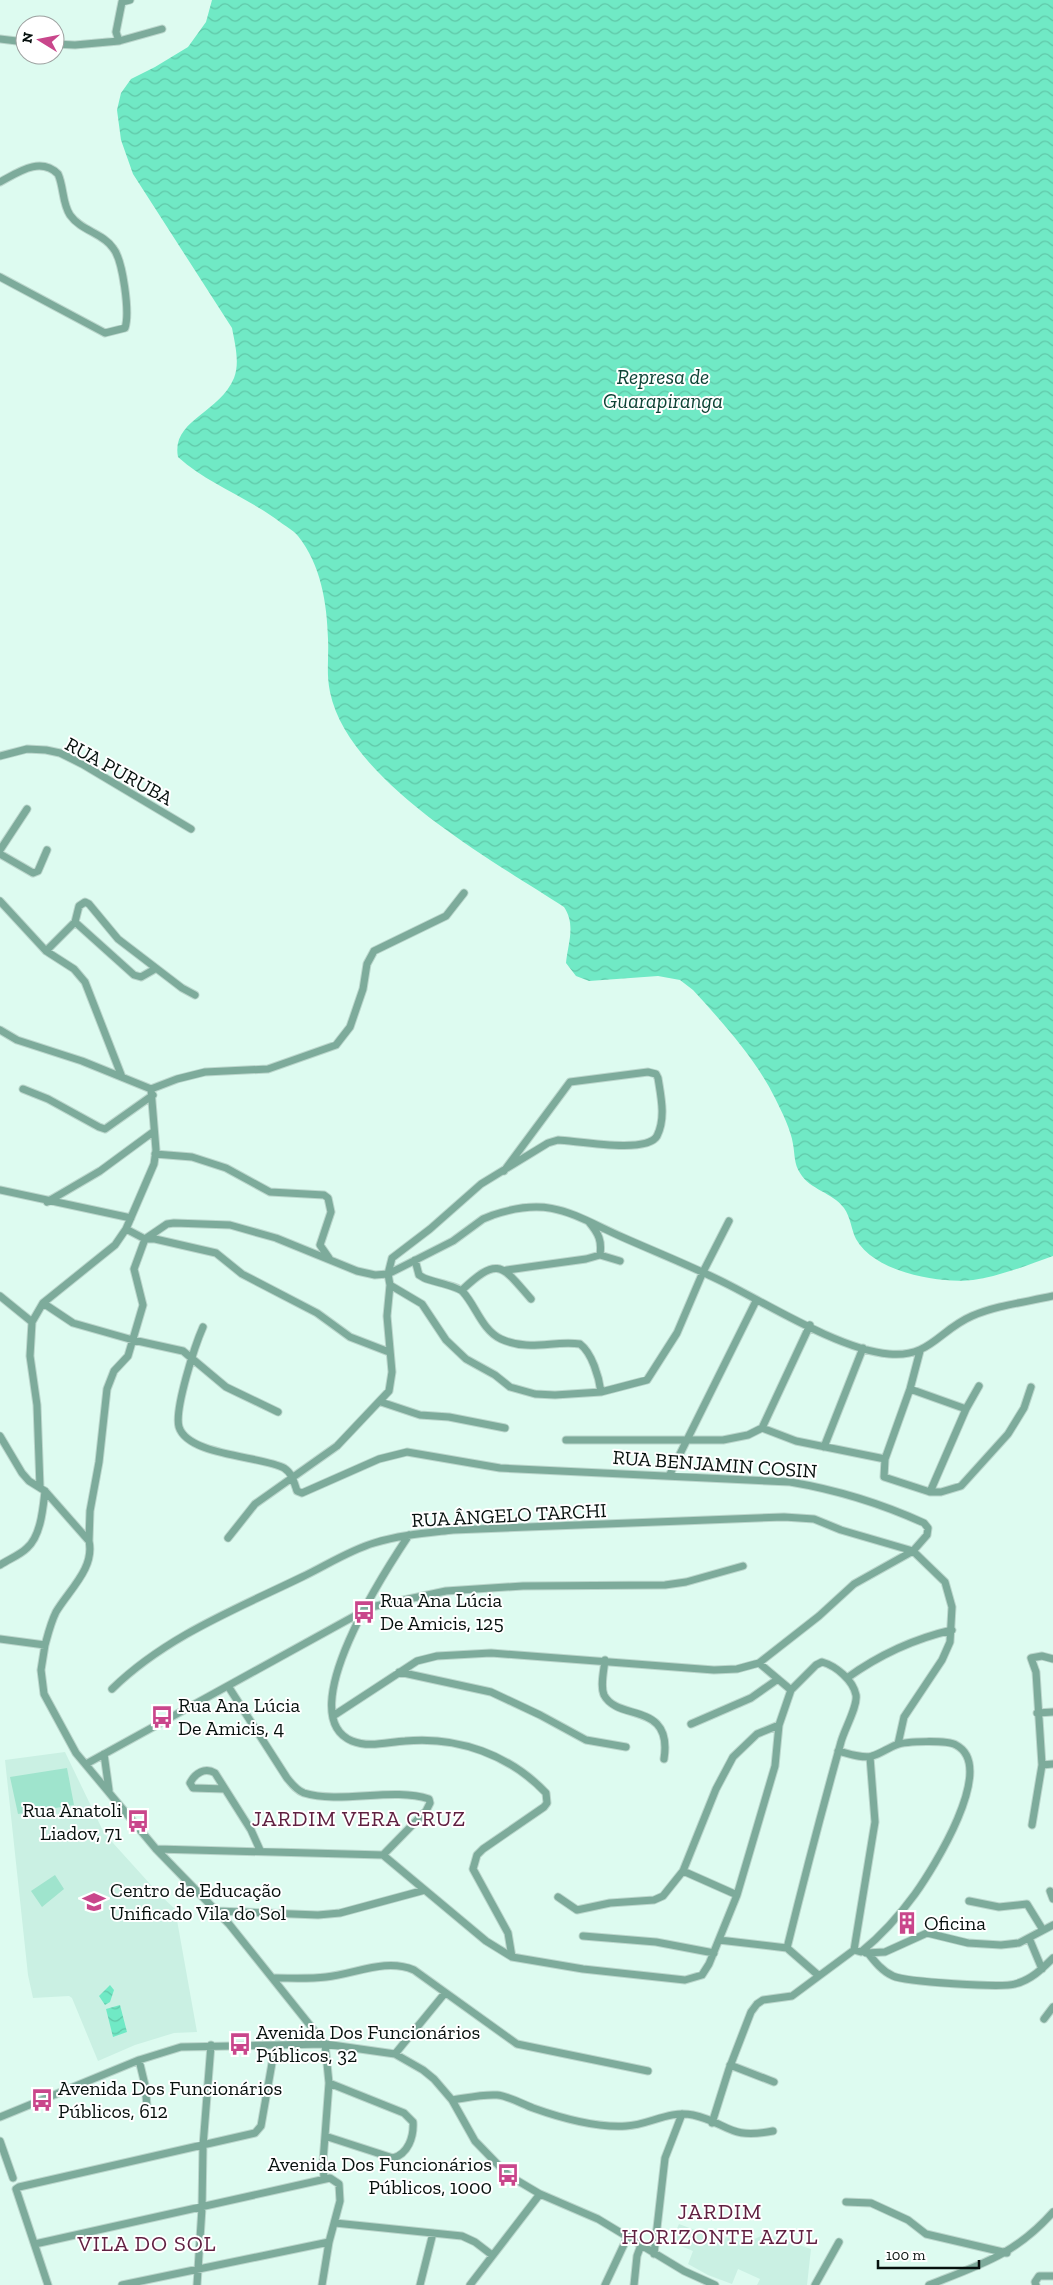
<svg xmlns="http://www.w3.org/2000/svg" width="1053" height="2285" font-family="'Zilla Slab',serif">
<style>
.built{fill:#caf0e3}
.pitch{fill:#9fe4cd}
.water{fill:url(#water-waves)}
.lines{fill:none;stroke-linecap:round;stroke-linejoin:round}
.minor-casing{stroke:#bbd6cc;stroke-width:9}
.minor{stroke:#7dab9b;stroke-width:7}
.labels{text-anchor:middle;stroke-width:4;stroke-linejoin:round;paint-order:stroke}
.street-label{font-size:20px;fill:#07110e;stroke:#fff}
.poi-label{font-size:20px;fill:#07110e;stroke:#fff;text-anchor:start}
.water-label{font-size:21px;font-style:italic;fill:#0d4335;stroke:#fff}
.quarter-label{font-size:22px;letter-spacing:1px;fill:#602041;stroke:#fff}
</style>
<defs>
<pattern id="water-waves" width="16" height="10" patternUnits="userSpaceOnUse" patternTransform="scale(1.25)"><rect width="16" height="10" fill="#70e9c5"/><path d="M0 5q4-4 8 0t8 0" fill="none" stroke="#60c7a8"/></pattern>
</defs>
<rect width="100%" height="100%" fill="#ddfbf0"/>
<path class="built" d="M65 1752 104 1833 160 1895 175 1909 197 2032 174 2033 135 2045 98 2061 72 1998 69 1996 33 1998 28 1975 5 1760Z
M679 2224 724 2241 726 2237 745 2243 766 2234 811 2249 807 2285H757L760 2279 738 2269 732 2284 708 2275 688 2264 693 2251 671 2242Z"/>
<path class="pitch" d="M67 1768 74 1805 18 1814 10 1777Z
M55 1875 64 1889 42 1907 31 1891Z"/>
<path class="water" d="M212 0H1053V1256C1028 1265 1000 1276 973 1280 939 1284 874 1272 856 1239 851 1229 851 1218 844 1208 832 1192 810 1190 800 1173 794 1164 795 1155 793 1144 791 1130 782 1112 775 1098 755 1058 723 1023 693 990L680 980 658 976 589 981 576 976 566 963C568 943 576 925 564 907 492 860 348 781 330 692 326 673 329 657 328 639 327 603 321 565 298 536 293 530 285 526 280 522 247 497 208 484 178 457 171 420 219 414 234 378 240 363 235 344 232 328L133 174 121 140 117 110 121 93 131 79 155 67 188 47 206 22Z
M110 1985 114 1990 110 2002 105 2005 99 1996Z
M120 2005 127 2032 113 2037 106 2009Z"/>
<g class="lines">
<defs>
<path id="minor" d="M130 0 122 2 116 32 119 41 162 29
M0 39 25 42
M55 44 75 45 119 41
M0 182C17 173 40 156 58 174 64 187 62 203 70 215 81 231 103 233 113 248 123 260 130 313 125 328L105 333 0 277
M0 756 27 749 46 750 60 753 82 764 191 829
M0 850 27 809
M0 854 33 873 38 871 47 850
M0 901 46 951 74 969 85 982 122 1077
M75 922 134 975 141 977 155 969
M46 951 75 922 79 906 85 902 89 904 118 939 182 988 195 995
M0 1030 17 1040 82 1061 151 1089 177 1079 205 1072 268 1069 336 1045 350 1027 363 989 367 964 374 951 446 916 464 893
M23 1089 48 1099 99 1127 105 1129 153 1095
M155 1154 192 1157 226 1168 270 1192 324 1195 328 1198 331 1212 320 1245 329 1258
M504 1171 570 1082 648 1072 656 1074 658 1078C661 1097 666 1118 657 1136 647 1154 578 1141 558 1140L548 1143 481 1184 430 1229 392 1258 388 1274 390 1285 422 1304 446 1340 466 1359 495 1375 510 1387 535 1394 555 1395 601 1392 647 1380 677 1333 703 1272 729 1221
M0 1190 131 1218
M47 1202 100 1171 153 1132
M589 1222C599 1234 602 1241 600 1255
M126 1229 145 1239H155L216 1253 242 1274 317 1313 350 1337 389 1352
M415 1260 419 1275 424 1278C433 1282 458 1286 463 1292 476 1306 482 1330 501 1339 529 1352 554 1340 580 1344 592 1353 599 1377 601 1392
M507 1270 586 1259 600 1255 620 1261
M462 1290C499 1255 502 1266 531 1299
M0 1296 32 1322
M43 1303 73 1323 133 1340 183 1351 226 1387 278 1412
M203 1327C195 1345 174 1410 179 1427 188 1456 262 1456 284 1468 292 1473 294 1482 297 1491L302 1493 379 1459 407 1452 500 1468 790 1482C838 1490 880 1503 924 1523L928 1528 927 1535 913 1551 854 1584 819 1616 759 1663
M381 1402 420 1415 449 1417 505 1428
M966 1409 979 1386
M762 1428 810 1325
M0 1436 22 1473 29 1481 45 1491 89 1541C95 1568 69 1590 56 1612 51 1622 48 1634 45 1645
M566 1440H723L748 1435 762 1428 796 1441 885 1459 884 1477 930 1492 966 1409 910 1389
M824 1447 863 1348
M885 1459 910 1389 920 1351
M669 1476 756 1301
M40 1487 37 1405 30 1356 32 1322 43 1303 115 1245 126 1229 154 1164 156 1150 151 1089
M930 1492H941L961 1486 1008 1434 1024 1408 1031 1387
M409 1535C387 1568 290 1715 352 1741 369 1748 388 1742 405 1741 458 1736 510 1755 546 1793L547 1803 544 1807 483 1849 477 1855 473 1869 508 1933 512 1957
M228 1538 255 1504 337 1446 389 1391 392 1372 387 1316 390 1285
M89 1541 90 1511 99 1462 107 1389 114 1371 128 1356 143 1305 134 1269 145 1239 167 1224 174 1223 230 1225 276 1238 357 1271 375 1275 388 1274 453 1241 483 1219 493 1215C550 1196 571 1214 622 1237 658 1253 694 1267 729 1285 772 1307 842 1350 889 1354 930 1358 939 1330 972 1316 997 1305 1027 1302 1053 1296
M0 1565C9 1559 20 1555 27 1548 41 1536 43 1508 45 1491
M0 1639 45 1645 41 1670 44 1694 76 1753 156 1849 229 1924 325 2044
M605 1660C604 1670 600 1686 604 1695 618 1722 673 1701 664 1759
M399 1672 491 1692 540 1715 586 1740 626 1747
M847 1678C879 1655 913 1639 952 1630
M228 1686 287 1778C292 1784 296 1790 304 1793 341 1804 393 1787 429 1799L430 1803 426 1811 383 1855
M112 1689C165 1637 236 1609 302 1577 325 1566 350 1550 374 1543 400 1535 427 1533 453 1530L784 1517 814 1519 841 1530 913 1551 945 1582 952 1607 950 1642 942 1660 904 1717 898 1744
M1037 1713 1053 1712
M333 1716 417 1661 437 1656 491 1653 714 1670 737 1669 759 1663 791 1690
M691 1724 751 1698 778 1679
M838 1751C847 1753 863 1759 872 1756 880 1754 888 1748 896 1745 906 1741 947 1740 956 1745 998 1767 932 1870 915 1894 899 1916 882 1935 861 1952L854 1950
M104 1754 109 1790
M86 1764 371 1607 446 1591 523 1586 665 1585 686 1582 743 1566
M1042 1765 1053 1764
M225 1789 193 1788 190 1783C195 1773 205 1767 215 1773L251 1830 260 1850
M1032 1825 1042 1765 1036 1672 1031 1658 1042 1656 1053 1659
M156 1849 383 1855 486 1941 512 1957 583 1969 685 1980 702 1975 709 1964 737 1895 775 1766 779 1725 791 1690 816 1665 822 1662C836 1666 853 1680 856 1695 858 1706 844 1730 841 1742 822 1810 804 1879 787 1948
M683 1871 737 1895
M1050 1891 1053 1899
M558 1897 577 1910 610 1903 654 1900 663 1896 683 1871 716 1789 733 1757 757 1734 779 1725
M969 1901 999 1907 1027 1904 1043 1930
M217 1911 318 1915 340 1913 425 1890
M583 1936 656 1942 714 1953
M1029 1938 1042 1969
M719 1940 787 1948 818 1975
M866 1953 885 1952 927 1933 968 1943 1001 1945 1019 1943 1053 1925
M868 1953C875 1962 882 1971 893 1976 906 1982 1002 1988 1015 1984 1031 1980 1042 1969 1053 1958
M275 1978C292 1978 309 1979 326 1977 356 1974 385 1958 414 1970L517 2044 648 2071
M1044 2019 1053 2007
M395 2054 445 1993
M139 2060 145 2085 147 2106
M730 2065 774 2082
M452 2100C466 2098 482 2094 497 2095 509 2096 522 2104 533 2108 561 2118 595 2128 626 2126 649 2125 669 2110 693 2115 729 2123 728 2140 773 2131
M0 2117 139 2060 181 2047 325 2044 395 2054 423 2070 434 2079 452 2100 475 2141 508 2175 540 2194 598 2219 684 2271 715 2285
M712 2123 729 2069 751 2012 757 2004 763 2000 792 1996 854 1950 875 1822 870 1757
M325 2136 393 2158C408 2154 414 2137 413 2122L404 2113 329 2083
M0 2141 13 2178
M324 2179 323 2162 329 2083 325 2044
M846 2202 871 2203 908 2220 926 2234 1007 2253
M335 2223 462 2236 475 2242 492 2255
M35 2244 330 2178 339 2184 340 2201 329 2242 322 2285
M654 2254 665 2158 682 2114
M48 2285 16 2189 19 2187 255 2133 261 2126 275 2046
M122 2285 329 2242
M197 2285 202 2208 203 2146 211 2045
M420 2285 433 2233
M470 2285 540 2194
M605 2285 628 2236
M634 2285 637 2256 641 2245
M815 2285 839 2242
M929 2285C980 2265 1016 2254 1053 2212
M1036 2285 1035 2282 1039 2276H1053"/>
</defs>
<use href="#minor" class="minor-casing"/>
<use href="#minor" class="minor"/>
</g>
<defs>
<symbol id="bus-bare" viewBox="-9 -9 18 18"><path d="M-5-6H5V4H4V6H2V4H-2V6H-4V4H-5ZM-3.5-4V0h7V-4ZM-3.5 1.2v1.5H-2V1.2ZM2 1.2v1.5H3.5V1.2Z" fill="#c9468b" stroke="#fff" stroke-width="2.5" paint-order="stroke"/></symbol>
<symbol id="school-bare" viewBox="-9 -9 18 18"><path d="M0-5L7-2L0 1L-7-2ZM-4 1L0 2.5L4 1V4Q0 6-4 4Z" fill="#c9468b" stroke="#fff" stroke-width="2.5" paint-order="stroke"/></symbol>
<symbol id="building-bare" viewBox="-9 -9 18 18"><path d="M-4-6H4V6H1V3H-1V6H-4ZM-2.5-4.3h1.7v1.8h-1.7ZM.8-4.3h1.7v1.8H.8ZM-2.5-1h1.7V.8h-1.7ZM.8-1h1.7V.8H.8Z" fill="#c9468b" stroke="#fff" stroke-width="2.5" paint-order="stroke"/></symbol>
</defs>
<g fill-rule="evenodd">
<use href="#bus-bare" x="348" y="1596" width="32" height="32"/>
<use href="#bus-bare" x="146" y="1701" width="32" height="32"/>
<use href="#bus-bare" x="122" y="1805" width="32" height="32"/>
<use href="#school-bare" x="78" y="1886" width="32" height="32"/>
<use href="#building-bare" x="891" y="1907" width="32" height="32"/>
<use href="#bus-bare" x="224" y="2028" width="32" height="32"/>
<use href="#bus-bare" x="26" y="2084" width="32" height="32"/>
<use href="#bus-bare" x="492" y="2159" width="32" height="32"/>
</g>
<g class="labels">
<g class="street-label">
<text transform="translate(119 771) rotate(29)" y="7">RUA PURUBA</text>
<text transform="translate(715 1464) rotate(4)" y="7">RUA BENJAMIN COSIN</text>
<text transform="translate(509 1515) rotate(-3)" y="7">RUA ÂNGELO TARCHI</text>
</g>
<g class="poi-label">
<text x="380" y="1607">Rua Ana Lúcia<tspan x="380" dy="23">De Amicis, 125</tspan></text>
<text x="178" y="1712">Rua Ana Lúcia<tspan x="178" dy="23">De Amicis, 4</tspan></text>
<text x="122" y="1817" text-anchor="end">Rua Anatoli<tspan x="122" dy="23">Liadov, 71</tspan></text>
<text x="110" y="1897">Centro de Educação<tspan x="110" dy="23">Unificado Vila do Sol</tspan></text>
<text x="924" y="1930">Oficina</text>
<text x="256" y="2039">Avenida Dos Funcionários<tspan x="256" dy="23">Públicos, 32</tspan></text>
<text x="58" y="2095">Avenida Dos Funcionários<tspan x="58" dy="23">Públicos, 612</tspan></text>
<text x="492" y="2171" text-anchor="end">Avenida Dos Funcionários<tspan x="492" dy="23">Públicos, 1000</tspan></text>
</g>
<g class="water-label">
<text x="663" y="384">Represa de<tspan x="663" dy="24">Guarapiranga</tspan></text>
</g>
<g class="quarter-label">
<text x="359" y="1826">JARDIM VERA CRUZ</text>
<text x="720" y="2219">JARDIM<tspan x="720" dy="25">HORIZONTE AZUL</tspan></text>
<text x="147" y="2251">VILA DO SOL</text>
</g>
</g>
<g transform="translate(40 40) rotate(280)"><circle r="24" fill="#ffffff" stroke="#9ca09f"/>
<path d="M0-4L9 19L0 12L-9 19Z" fill="#c9468b"/>
<text y="-8" font-size="14" font-weight="bold" text-anchor="middle" fill="#07110e">N</text>
</g>
<path d="M878 2260v8h101v-8" fill="none" stroke="#07110e" stroke-width="2.5"/>
<text x="886" y="2260" font-size="15" fill="#07110e" stroke="#ffffff" stroke-width="4" paint-order="stroke">100 m</text>
</svg>
